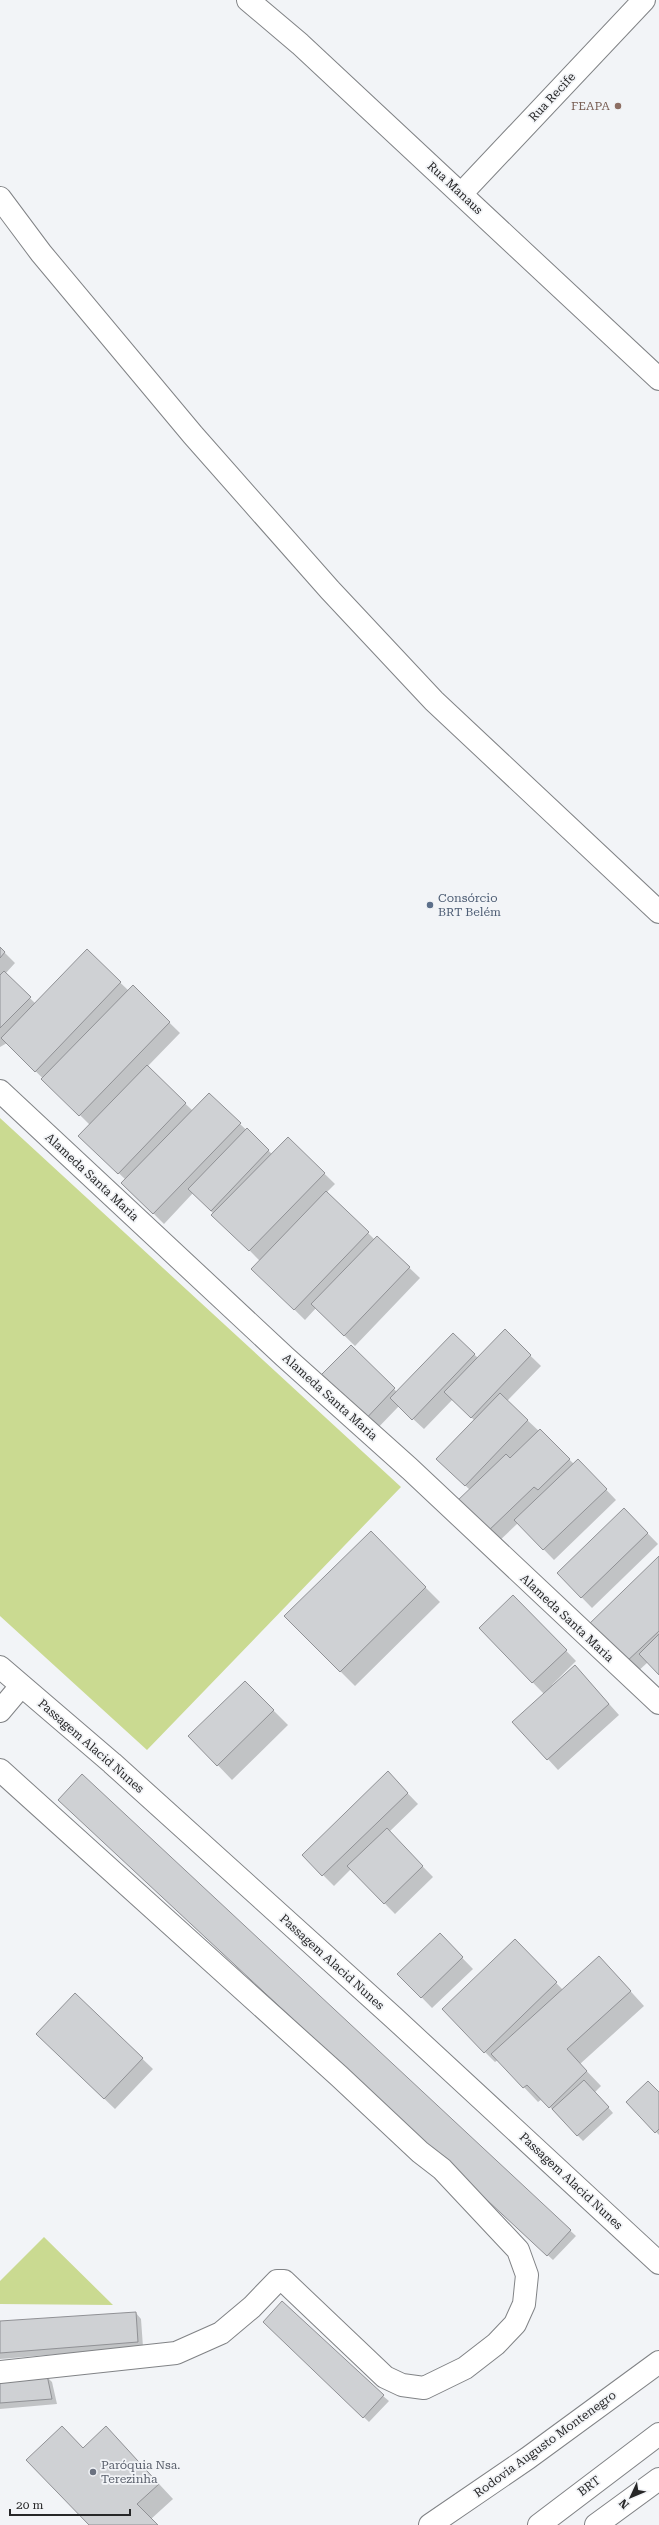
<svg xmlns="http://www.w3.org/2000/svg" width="659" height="2525" font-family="'Roboto Serif',serif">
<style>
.green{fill:#cada91}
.shadow{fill:#0003}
.building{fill:#cfd1d4;stroke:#909195}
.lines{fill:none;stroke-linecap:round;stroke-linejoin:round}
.minor-casing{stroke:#818386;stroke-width:24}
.major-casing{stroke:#818386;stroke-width:24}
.minor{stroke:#fff;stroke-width:22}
.major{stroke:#fff;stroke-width:22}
.education-dot{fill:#8d6e63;stroke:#f2f4f7;stroke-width:1.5}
.service-dot{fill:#5c6f8a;stroke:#f2f4f7;stroke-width:1.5}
.worship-dot{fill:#6b7280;stroke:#f2f4f7;stroke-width:1.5}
.labels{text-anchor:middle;stroke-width:3.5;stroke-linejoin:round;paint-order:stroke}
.street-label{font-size:12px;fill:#272728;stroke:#f2f4f7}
.education-label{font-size:12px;fill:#785e54;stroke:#f2f4f7;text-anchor:end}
.service-label{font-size:12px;fill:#4e5e75;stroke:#f2f4f7;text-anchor:start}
.worship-label{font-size:12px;fill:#5b616d;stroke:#f2f4f7;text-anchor:start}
</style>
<rect width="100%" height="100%" fill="#f2f4f7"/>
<path class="green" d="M0 1118 401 1487 147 1750 0 1616Z
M44 2237 113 2305 0 2304V2281Z"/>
<path class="shadow" d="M0 948 15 963 5 974 36 1004 87 951 129 991 133 987 180 1033 147 1067 193 1111 240 1124 272 1154 288 1138 335 1184 327 1192 375 1240 377 1237 420 1278 355 1346 316 1308 305 1320 253 1269 260 1261 193 1193 164 1224 123 1183 126 1180 90 1146V1125L7 1043 0 1047Z
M505 1331 541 1366 507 1401 574 1464 578 1460 616 1500 554 1560 518 1523 496 1544 470 1490 438 1459 474 1420 453 1399 424 1429 399 1406 372 1434 351 1347 397 1392 453 1334 478 1358Z
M624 1509 658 1544 592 1608 558 1573Z
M371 1533 440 1602 355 1686 285 1616Z
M659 1558V1674L648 1662 635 1674 625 1664Z
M524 1607 576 1661 552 1685 585 1677 619 1715 558 1770 514 1722 544 1694 480 1628Z
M245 1682 288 1725 232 1780 190 1736Z
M388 1773 418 1804 389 1832 433 1877 395 1914 351 1869 334 1886 303 1855Z
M82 1775 576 2236 553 2260 65 1805Z
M440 1935 473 1969 432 2008 399 1974Z
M525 1951 563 1990 613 1972 644 2006 580 2064 601 2086 595 2092 613 2113 583 2141 542 2099 538 2102 498 2060 495 2062 485 2052Z
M75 1994 153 2069 115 2109 48 2045Z
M659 2093V2135L627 2102Z
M136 2313 141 2319 143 2347 0 2359V2322Z
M264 2322 383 2396 389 2401 369 2422Z
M46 2376 52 2382 57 2404 0 2409V2379Z
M120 2442 173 2499 151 2519 156 2525H90L83 2449Z"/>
<path class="building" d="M0 947 5 952 0 958Z
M87 949 121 982 35 1072 1 1038Z
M4 971 31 997 0 1028V975Z
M133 985 170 1022 79 1116 41 1079Z
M147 1065 186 1103 118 1174 78 1136Z
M209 1093 241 1123 153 1214 121 1183Z
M247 1128 269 1150 211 1211 188 1189Z
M288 1137 325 1173 249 1251 211 1215Z
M326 1191 369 1232 294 1310 251 1269Z
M377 1236 410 1267 344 1336 311 1304Z
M505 1329 531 1355 471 1418 444 1392Z
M453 1333 475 1354 412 1420 390 1398Z
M351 1345 395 1388 361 1424 316 1380Z
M500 1393 528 1420 465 1486 436 1459Z
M540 1429 570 1459 538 1490 534 1487 485 1534 455 1503 506 1454 510 1458Z
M578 1459 607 1489 543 1550 514 1520Z
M624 1508 648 1533 581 1598 557 1573Z
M371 1531 426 1587 340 1672 284 1616Z
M659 1556V1631L624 1664 587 1626Z
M513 1595 567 1650 532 1683 479 1628Z
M659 1634V1675L639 1654Z
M575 1665 609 1704 547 1760 512 1722Z
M245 1681 274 1710 217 1766 188 1736Z
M388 1771 408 1793 322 1876 302 1855Z
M82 1774 571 2230 547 2256 58 1800Z
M387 1828 423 1866 384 1904 347 1866Z
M440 1933 463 1957 421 1998 397 1974Z
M515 1939 557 1982 484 2053 442 2009Z
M599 1956 631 1991 567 2049 587 2071 549 2108 527 2085 523 2088 491 2054Z
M75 1993 143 2058 104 2099 36 2034Z
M584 2080 609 2107 577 2136 552 2109Z
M648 2081 659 2092V2129L655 2133 626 2102Z
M282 2301 384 2395 363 2418 263 2322Z
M136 2312 138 2342 0 2353V2321Z
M47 2375 52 2399 0 2403V2378Z
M62 2426 83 2448 106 2426 159 2484 137 2504 158 2525H89L26 2460Z"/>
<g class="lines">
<defs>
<path id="minor" d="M248 0 300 44 659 379
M461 194 644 0
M0 198 41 253 193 435 330 590 434 701 659 912
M0 1091 285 1357 410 1469 659 1703
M0 1711 21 1686
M0 1770 339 2076 420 2152 442 2169 518 2250 527 2275 524 2304 515 2324 496 2344 465 2368 424 2388 402 2385 385 2377 284 2281H277L252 2307 221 2333 176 2353 0 2372
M539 2525 659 2434"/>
<path id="major" d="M0 1667 112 1763 393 2017 659 2263
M430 2525 528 2458 659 2362
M596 2525 659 2479"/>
</defs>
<use href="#minor" class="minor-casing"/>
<use href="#major" class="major-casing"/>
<use href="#minor" class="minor"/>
<use href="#major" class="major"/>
</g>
<circle class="education-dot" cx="618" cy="106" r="4"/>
<circle class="service-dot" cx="430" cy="905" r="4"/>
<circle class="worship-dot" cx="93" cy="2472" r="4"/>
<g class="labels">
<g class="street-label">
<text transform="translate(552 97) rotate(-47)" y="4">Rua Recife</text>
<text transform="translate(455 188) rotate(43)" y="4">Rua Manaus</text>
<text transform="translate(92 1177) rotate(43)" y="4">Alameda Santa Maria</text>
<text transform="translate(330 1397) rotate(42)" y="4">Alameda Santa Maria</text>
<text transform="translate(567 1618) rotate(43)" y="4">Alameda Santa Maria</text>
<text transform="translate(91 1746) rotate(41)" y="4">Passagem Alacid Nunes</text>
<text transform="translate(332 1962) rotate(42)" y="4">Passagem Alacid Nunes</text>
<text transform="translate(571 2181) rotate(43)" y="4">Passagem Alacid Nunes</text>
<text transform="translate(545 2444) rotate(-36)" y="4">Rodovia Augusto Montenegro</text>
<text transform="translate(589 2486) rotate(-37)" y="4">BRT</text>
</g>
<g class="education-label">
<text x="610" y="110">FEAPA</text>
</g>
<g class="service-label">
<text x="438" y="902">Consórcio<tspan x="438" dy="14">BRT Belém</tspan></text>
</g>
<g class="worship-label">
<text x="101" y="2469">Paróquia Nsa.<tspan x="101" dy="14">Terezinha</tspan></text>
</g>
</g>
<g transform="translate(631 2497) rotate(226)" stroke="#f2f4f7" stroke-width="3" paint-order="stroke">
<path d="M0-3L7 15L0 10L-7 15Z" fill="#272728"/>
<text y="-6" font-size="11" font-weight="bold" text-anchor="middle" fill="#272728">N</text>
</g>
<path d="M10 2509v6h120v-6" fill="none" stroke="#272728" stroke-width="2"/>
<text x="16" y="2509" font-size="12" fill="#272728" stroke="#f2f4f7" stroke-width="3" paint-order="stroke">20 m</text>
</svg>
